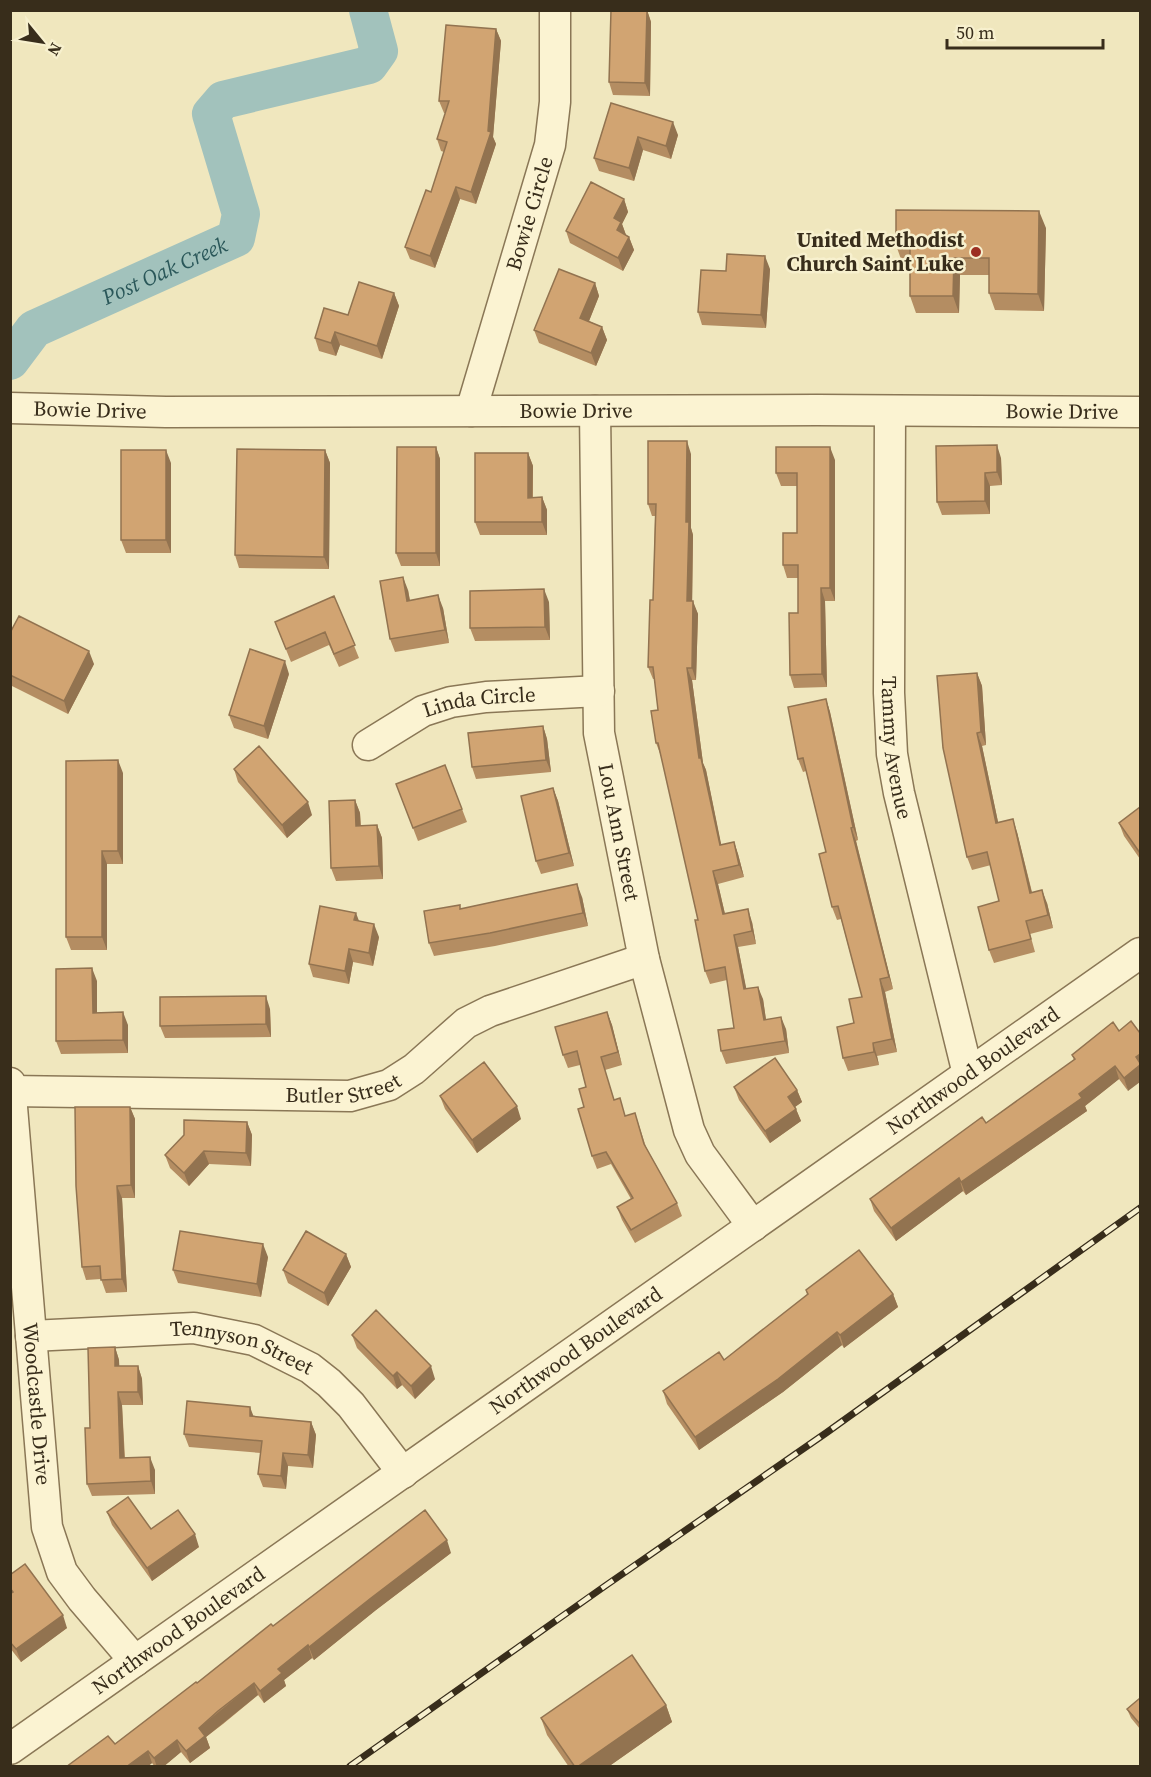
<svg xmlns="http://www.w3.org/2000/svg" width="1151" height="1777" font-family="'Source Serif 4',serif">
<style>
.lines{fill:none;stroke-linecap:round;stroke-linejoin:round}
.river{stroke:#a2c2bc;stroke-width:38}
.minor-casing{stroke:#8a7756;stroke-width:33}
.minor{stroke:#fbf3d2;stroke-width:30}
.rail-casing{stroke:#382d1b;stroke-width:7}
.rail{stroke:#f7f0ce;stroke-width:4.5;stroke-dasharray:14;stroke-linecap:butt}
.wall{fill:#b48d62}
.shaded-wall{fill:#927350}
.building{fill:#d1a472;stroke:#927350;stroke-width:1.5}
.poi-dot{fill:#9c2f22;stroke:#f7f0ce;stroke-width:2}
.labels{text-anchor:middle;stroke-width:5;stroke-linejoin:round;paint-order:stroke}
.street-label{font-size:21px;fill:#382d1b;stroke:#f7f0ce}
.poi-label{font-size:21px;font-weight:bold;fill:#382d1b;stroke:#f7f0ce;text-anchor:end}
.water-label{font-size:22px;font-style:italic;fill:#2a5759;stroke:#f7f0ce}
</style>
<rect width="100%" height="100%" fill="#f0e7be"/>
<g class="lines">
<path class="river" id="s1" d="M10 361 34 329 236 238 241 214 211 114 223 100 369 65 379 51 368 10"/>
<defs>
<g id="minor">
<path id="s2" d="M10 408 166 412 817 410 1140 412"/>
<path id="s3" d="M471 411 550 145 555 102V10"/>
<path id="s4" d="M595 411 599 733 644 959 689 1130 700 1154 753 1226"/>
<path id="s5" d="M890 412 889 693 892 754 899 793 968 1074"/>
<path id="s6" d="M368 745 423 711 451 702 486 697 599 691"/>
<path id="s7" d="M10 1083 47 1527 62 1572 82 1599 135 1661"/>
<path id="s8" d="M10 1091 350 1096 389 1085 414 1069 466 1023 490 1011 644 959"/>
<path id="s9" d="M31 1336 194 1328 254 1340 310 1368 329 1383 351 1405 403 1473"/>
<path id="s10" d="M10 1749 1140 953"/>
</g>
</defs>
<use href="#minor" class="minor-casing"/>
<use href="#minor" class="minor"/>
<defs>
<path id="rail" d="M350 1766 605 1586 826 1433 1140 1208"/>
</defs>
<use href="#rail" class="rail-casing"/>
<use href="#rail" class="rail"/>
</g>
<path class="wall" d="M611 10H647L651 22 650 96 613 95 609 82Z
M496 29 501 41 493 137 496 144 476 204 460 199 435 268 410 259 405 247 431 192 444 152 441 151 437 139 446 113H444L439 101Z
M611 103 678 135 671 159 643 150 634 181 599 171 594 158Z
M624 199 628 212 622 224 626 235 629 237 634 250 623 271 570 243 566 231Z
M1046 228 1044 311 995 310 989 293V275H960L959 313H916L910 296V262H902L896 245Z
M770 269 766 328 702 325 698 312 726 271Z
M595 283 599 296 589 321 602 327 607 340 596 366 539 343 534 330Z
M394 293 399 306 382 359 340 345 336 356 319 351 315 338 348 315Z
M436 447 440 459V566H401L396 553Z
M325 450 330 463 329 569 239 568 235 555Z
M528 453 533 466V498L542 497 547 510V535H480L475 522Z
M691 454V528L693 535 692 601 698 614 696 680H692L703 763 706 770 721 845 734 842 738 854 744 877 718 884 725 914 752 922 756 944 738 947 746 989 763 999 766 1020 786 1029 789 1053 726 1064 721 1051 734 1028 727 980 710 984 705 971 698 920 661 756 656 743 658 710 655 679H653L648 667 653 600 655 516H652L648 504Z
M1001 458 1002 485 990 486V514L942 515 937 502Z
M835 460V601H825L827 687 794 688 790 675 798 613V578H787L783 565 797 533V486H781L776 473Z
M171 463V553H126L121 540Z
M408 590 410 600 443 608 449 643 395 652 390 639Z
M334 596 359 658 339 667 329 645 291 662 275 622Z
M549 602 550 640 475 641 470 628Z
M10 633 94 664 68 714 10 685Z
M977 673 982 686 986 745 982 746 998 822 1017 832 1032 892 1047 903 1053 928 1030 934 1035 952 994 963 989 950 999 901 991 865 972 870 967 857Z
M289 674 268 739 234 728 229 715Z
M826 699 830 712 858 840 856 841 893 989 885 992 897 1052 877 1056 879 1065 848 1071 843 1058 862 997 841 919 837 920 832 907 826 852 806 771 803 772 798 759Z
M543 726 547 739 551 772 476 779 472 767Z
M445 765 467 822 418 841 396 784Z
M234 769 312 815 287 838 238 782Z
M123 773V864H107V950H71L66 937Z
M553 788 558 801 574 866 541 874 536 861Z
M355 800 360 813 361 826 377 825 382 838 383 879 336 881 331 868Z
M1140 807V859L1124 836 1119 823Z
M582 897 588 926 495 946 434 956 429 943 461 909Z
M379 937 373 966 353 962 349 984 313 977 309 964Z
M97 981V1013L128 1025V1053L61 1054 56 1041Z
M270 1009 271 1037 165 1038 160 1026Z
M607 1012 612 1025 622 1065 605 1070 614 1100 626 1116 635 1113 646 1147 677 1203 682 1216 635 1243 622 1220 617 1207 631 1199 611 1164 597 1169 592 1156 584 1107 586 1087 580 1065 568 1068 563 1055Z
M1113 1022 1128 1091 1119 1079 1085 1106 1087 1111 966 1195 963 1191 896 1241 874 1211 870 1199 986 1123 1074 1060 1072 1055Z
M734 1087 797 1090 802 1102 795 1107 801 1121 770 1143 739 1100Z
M440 1096 521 1119 477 1153 445 1109Z
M130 1107 135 1119V1198H122L127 1292 106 1293 101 1279 86 1280 82 1267Z
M247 1122 252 1135 251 1166 209 1164 189 1186 170 1168 165 1155Z
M346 1254 351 1267 328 1306 288 1283 283 1270Z
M268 1257 261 1297 178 1283 173 1270Z
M806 1290 893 1294 898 1307 844 1348 842 1345 783 1392 699 1450 667 1404 663 1391 724 1360 807 1295Z
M352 1335 435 1379 415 1399 402 1385 397 1389 357 1348Z
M115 1347 119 1360V1366H138L142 1379 143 1405H122L125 1458 155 1470V1494L92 1496 87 1484 90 1428Z
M254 1417 311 1422 316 1435 313 1468 288 1466 286 1489 263 1487 258 1474 261 1453 189 1447 184 1434Z
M107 1512 151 1529 199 1547 152 1581 112 1525Z
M451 1553 376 1610 314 1660 312 1658 284 1680 286 1686 264 1703 258 1695 223 1724 206 1737 210 1748 190 1763 181 1752 163 1767H155L152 1763 147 1767H66L115 1744 273 1626Z
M10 1575 67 1628 21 1662 10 1648Z
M1140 1698V1729L1131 1718 1127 1709Z
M666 1705 672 1722 608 1767H569L547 1735 541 1718Z"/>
<path class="shaded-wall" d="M647 10 651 22 650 96 645 83Z
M496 29 501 41 493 137 496 144 476 204 471 192 488 131Z
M673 122 678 135 671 159 666 146Z
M638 137 643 150 634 181 629 168Z
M456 187 460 199 435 268 430 256Z
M624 199 628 212 622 224 626 235 622 243 614 218Z
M1039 211 1046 228 1044 311 1038 294Z
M629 237 634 250 623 271 618 258Z
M765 256 770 269 766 328 761 315Z
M954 258 960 275 959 313 953 296Z
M595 283 599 296 585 331 580 318Z
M394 293 399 306 382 359 377 346Z
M602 327 607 340 596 366 591 353Z
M335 332 340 345 336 356 331 343Z
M687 441 691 454V528L693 535 692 613 687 601 686 522Z
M997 445 1001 458 1002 485 997 472Z
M436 447 440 459V566L436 553Z
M830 447 835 460V601L830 588Z
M166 450 171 463V553L166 540Z
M325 450 330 463 329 569 324 557Z
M528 453 533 466 532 511 528 498Z
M985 473 990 486V514L985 501Z
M542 497 547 510V535L542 522Z
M403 577 408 590 412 614 407 601Z
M821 588 825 601 827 687 822 674Z
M544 589 549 602 550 640 545 627Z
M438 595 443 608 449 643 445 630Z
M693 601 698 614 696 680 692 668Z
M89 651 94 664 68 714 64 701Z
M285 661 289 674 268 739 264 726Z
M687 668 692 680 703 763 706 770 724 858 720 845 699 758Z
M977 673 982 686 986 745 981 732Z
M826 699 830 712 858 840 853 827Z
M543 726 547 739 551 772 546 760Z
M977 733 982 746 1001 836 996 823Z
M118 760 123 773V864L118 851Z
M553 788 558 801 574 866 569 853Z
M355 800 360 813 361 839 356 826Z
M308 802 312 815 287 838 282 825Z
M1013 819 1017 832 1035 906 1030 893Z
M377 825 382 838 383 879 379 866Z
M851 828 856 841 893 989 889 977Z
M734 842 738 854 744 877 739 865Z
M102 851 107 864V950L102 937Z
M713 871 718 884 728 927 723 914Z
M577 884 582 897 588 926 583 913Z
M1042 890 1047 903 1053 928 1048 915Z
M748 909 752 922 756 944 752 931Z
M356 913 361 926 354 920Z
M374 924 379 937 373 966 369 953Z
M734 935 738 947 749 1002 744 989Z
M349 949 353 962 349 984 345 971Z
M92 968 97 981V1026L93 1013Z
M880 979 885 992 897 1052 892 1039Z
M758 987 763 999 768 1033 764 1020Z
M266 996 270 1009 271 1037 266 1024Z
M123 1012 128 1025V1053L123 1040Z
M607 1012 612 1025 622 1065 618 1052Z
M781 1017 786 1029 789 1053 785 1041Z
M873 1043 877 1056 879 1065 874 1052Z
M1140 1054V1082L1128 1091 1124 1078 1136 1057Z
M1115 1066 1119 1079 1085 1106 1087 1111 966 1195 961 1182 1079 1094Z
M797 1090 802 1102 792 1109 788 1097Z
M517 1106 521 1119 477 1153 472 1140Z
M130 1107 135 1119V1198L131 1185Z
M796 1109 801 1121 770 1143 765 1131Z
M247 1122 252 1135 251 1166 246 1153Z
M204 1151 209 1164 189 1186 184 1173Z
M959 1178 963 1191 896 1241 891 1228Z
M117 1186 122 1198 127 1292 122 1279Z
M263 1244 268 1257 261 1297 257 1284Z
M346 1254 351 1267 328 1306 324 1293Z
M893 1294 898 1307 844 1348 840 1335Z
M837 1332 842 1345 783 1392 699 1450 695 1437Z
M115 1347 119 1360 120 1379 115 1366Z
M138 1366 142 1379 143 1405 138 1392Z
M431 1366 435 1379 415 1399 411 1386Z
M397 1372 402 1385 397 1389 393 1376Z
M118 1392 122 1405 125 1471 120 1458Z
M250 1407 255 1420 250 1416Z
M311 1422 316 1435 313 1468 308 1455Z
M283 1453 288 1466 286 1489 281 1476Z
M150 1457 155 1470V1494L151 1481Z
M195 1534 199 1547 152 1581 147 1568Z
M447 1540 451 1553 376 1610 314 1660 309 1647 371 1598Z
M63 1615 67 1628 21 1662 16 1649Z
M308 1645 312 1658 284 1680 286 1686 264 1703 260 1691 278 1669Z
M254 1683 258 1695 206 1737 210 1748 190 1763 186 1751 199 1728Z
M666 1705 672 1722 608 1767H577Z
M177 1740 181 1752 163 1767H157L154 1758Z
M148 1751 152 1763 147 1767H126Z"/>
<path class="building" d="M611 10H647L645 83 609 82Z
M446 25 496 29 488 131 491 132 471 192 456 187 430 256 405 247 426 190 431 192 447 142 437 139 449 101H439Z
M611 103 673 122 666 146 638 137 629 168 594 158Z
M591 182 624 199 614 218 621 222 617 230 629 237 618 258 566 231Z
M896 210 1039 211 1038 294 989 293V258H954L953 296H910V245H896Z
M727 254 765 256 761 315 698 312 701 270 726 271Z
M559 269 595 283 580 318 602 327 591 353 534 330Z
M359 282 394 293 377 346 335 332 331 343 315 338 324 308 348 315Z
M648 441H687L686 522H689L687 601H693L692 668H687L699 758H701L720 845 734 842 739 865 713 871 723 914 748 909 752 931 734 935 744 989 758 987 764 1020 781 1017 785 1041 721 1051 718 1030 734 1028 725 967 705 971 695 920H698L658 743H656L651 711 658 710 653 667H648L650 600H653L656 504H648Z
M997 445V472L985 473V501L937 502 936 446Z
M397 447H436V553H396Z
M776 447H830V588H821L822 674 790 675 789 613H798V565H783V533H797V473H776Z
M237 449 325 450 324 557 235 555Z
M121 450H166V540H121Z
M475 453H528V498L542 497V522H475Z
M403 577 407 601 438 595 445 630 390 639 380 581Z
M544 589 545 627 470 628V591Z
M334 596 355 645 334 654 325 632 286 649 275 622Z
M19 616 89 651 64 701 10 675V633Z
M250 649 285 661 264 726 229 715Z
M977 673 981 732 977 733 996 823 1013 819 1030 893 1042 890 1048 915 1026 921 1031 939 989 950 978 907 999 901 987 852 967 857 943 748 937 676Z
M826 699 853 827 851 828 889 977 880 979 892 1039 873 1043 874 1052 843 1058 837 1027 854 1023 849 999 862 997 838 906 832 907 819 854 826 852 803 758 798 759 788 707Z
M543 726 546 760 472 767 468 733Z
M259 746 308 802 282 825 234 769Z
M118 760V851H102V937H66V761Z
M445 765 462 809 413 828 396 784Z
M553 788 569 853 536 861 521 796Z
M355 800 356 826 377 825 379 866 331 868 329 801Z
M1140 807V853L1119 823Z
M577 884 583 913 490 933 429 943 424 911 460 905V909Z
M320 906 356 913 354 920 374 924 369 953 349 949 345 971 309 964Z
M92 968 93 1013 123 1012V1040L56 1041V969Z
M266 996V1024L160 1026V997Z
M607 1012 618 1052 601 1057 614 1100 620 1098 625 1116 635 1113 644 1144 677 1203 631 1230 617 1207 633 1198 606 1152 592 1156 578 1109 584 1107 579 1089 586 1087 577 1051 563 1055 555 1027Z
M1131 1021 1140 1033V1054L1136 1057 1140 1063V1065L1124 1078 1115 1066 1079 1094 1082 1098 961 1182 959 1178 891 1228 870 1199 982 1117 986 1123 1075 1059 1072 1055 1113 1022 1119 1031Z
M775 1058 797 1090 788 1097 796 1109 765 1131 734 1087Z
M484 1062 517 1106 472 1140 440 1096Z
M75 1107H130L131 1185 117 1186 122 1279 101 1280 100 1266 82 1267 76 1186Z
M184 1120 247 1122 246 1153 204 1151 184 1173 165 1155 184 1135Z
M180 1231 263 1244 257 1284 173 1270Z
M306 1231 346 1254 324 1293 283 1270Z
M859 1250 893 1294 840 1335 837 1332 778 1379 695 1437 663 1391 719 1352 724 1360 808 1294 806 1290Z
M376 1310 431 1366 411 1386 397 1372 393 1376 352 1335Z
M115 1347V1366H138V1392H118L120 1458 150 1457 151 1481 87 1484 85 1428H90L88 1348Z
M187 1401 250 1407V1416L311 1422 308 1455 283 1453 281 1476 258 1474 262 1441 184 1434Z
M128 1497 151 1529 178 1510 195 1534 147 1568 107 1512Z
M425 1510 447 1540 371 1598 309 1647 308 1645 278 1669 282 1673 260 1691 254 1683 218 1711 199 1728 205 1736 186 1751 177 1740 154 1758 148 1751 126 1767H66L108 1736 115 1744 196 1682 197 1683 271 1624 273 1626Z
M25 1564 63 1615 16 1649 10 1642V1594L13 1592 10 1588V1575Z
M632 1655 666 1705 577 1767H575L541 1718Z
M1140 1698V1724L1127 1709Z"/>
<circle class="poi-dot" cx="976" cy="252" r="6"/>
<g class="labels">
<g class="street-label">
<text dy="7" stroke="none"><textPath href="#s3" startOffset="206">Bowie Circle</textPath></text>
<text dy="7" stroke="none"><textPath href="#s2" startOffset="80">Bowie Drive</textPath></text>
<text dy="7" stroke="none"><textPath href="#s2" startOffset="566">Bowie Drive</textPath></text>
<text dy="7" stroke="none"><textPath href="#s2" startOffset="1052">Bowie Drive</textPath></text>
<text dy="7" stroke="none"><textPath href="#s6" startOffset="122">Linda Circle</textPath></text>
<text dy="7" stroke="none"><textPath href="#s5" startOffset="336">Tammy Avenue</textPath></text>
<text dy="7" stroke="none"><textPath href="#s4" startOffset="423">Lou Ann Street</textPath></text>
<text dy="7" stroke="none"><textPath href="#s10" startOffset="1178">Northwood Boulevard</textPath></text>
<text dy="7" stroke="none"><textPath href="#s8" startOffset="334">Butler Street</textPath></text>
<text dy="7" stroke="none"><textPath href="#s10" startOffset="692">Northwood Boulevard</textPath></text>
<text dy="7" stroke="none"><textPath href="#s9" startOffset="214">Tennyson Street</textPath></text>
<text dy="7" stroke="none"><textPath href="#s7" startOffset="322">Woodcastle Drive</textPath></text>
<text dy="7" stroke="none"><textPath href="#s10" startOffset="206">Northwood Boulevard</textPath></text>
</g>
<g class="poi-label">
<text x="964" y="247">United Methodist<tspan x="964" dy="24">Church Saint Luke</tspan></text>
</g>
<g class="water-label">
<text dy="8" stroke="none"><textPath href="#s1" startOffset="183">Post Oak Creek</textPath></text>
</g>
</g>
<rect width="1151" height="1777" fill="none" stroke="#382d1b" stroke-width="24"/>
<g transform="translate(42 42) rotate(120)" stroke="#f7f0ce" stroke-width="4.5" paint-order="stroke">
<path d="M0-4.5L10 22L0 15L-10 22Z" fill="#382d1b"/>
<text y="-9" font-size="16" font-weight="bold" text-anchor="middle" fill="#382d1b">N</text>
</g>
<path d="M947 39v9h156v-9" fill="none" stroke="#382d1b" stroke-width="3"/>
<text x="956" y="39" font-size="18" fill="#382d1b" stroke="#f7f0ce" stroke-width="4.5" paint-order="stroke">50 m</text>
</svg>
